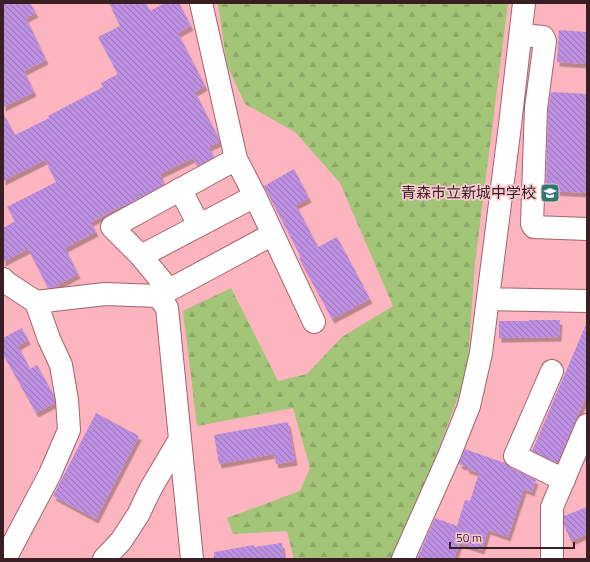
<svg xmlns="http://www.w3.org/2000/svg" width="590" height="562" font-family="'Titillium Web','Noto Sans JP',sans-serif">
<style>
.forest{fill:url(#forest-firs)}
.building{fill:url(#building-back-hatch);filter:url(#shadow)}
.lines{fill:none;stroke-linecap:round;stroke-linejoin:round}
.minor-casing{stroke:#a3636e;stroke-width:24}
.minor{stroke:#fff;stroke-width:22}
.labels{text-anchor:middle;stroke-width:3.5;stroke-linejoin:round;paint-order:stroke}
.poi-label{font-size:15px;fill:#391e23;stroke:#f7cad0;text-anchor:end}
</style>
<defs>
<pattern id="forest-firs" width="22" height="20" patternUnits="userSpaceOnUse"><rect width="22" height="20" fill="#a2c577"/><path d="M5 1l3.5 6h-7zM16 11l3.5 6h-7z" fill="#8ca967"/></pattern>
<pattern id="building-back-hatch" width="6" height="6" patternUnits="userSpaceOnUse"><rect width="6" height="6" fill="#bc8fe0"/><path d="M-1 5l2 2M0 0l6 6M5-1l2 2" fill="none" stroke="#9a74b5"/></pattern>
<filter id="shadow"><feDropShadow dx="2.5" dy="4.5" stdDeviation="0" flood-color="#0004"/></filter>
</defs>
<rect width="100%" height="100%" fill="#fcb4bf"/>
<path class="forest" d="M218 3H508L475 263 467 373 402 547 390 559H294L287 531 233 534 227 518 300 491 310 468 293 408 197 426 183 311 231 288 278 381 307 374 342 337 393 306 340 183 295 132 245 104 227 65Z"/>
<path class="building" d="M3 3H30L36 13 26 18 46 60 24 71 34 92 3 107Z
M109 3H146L150 11 165 3H179L191 26 178 33 205 86 195 92 218 137 219 142 209 147 214 157 197 166 193 158 160 174 164 184 125 206 124 205 91 222 96 232 65 248 78 274 52 288H48L28 249 3 262V228L15 221 7 207 56 182 45 160 3 181V113L15 135 49 118 48 116 103 87 101 83 118 74 98 37 120 26Z
M559 30 587 32V64L557 62Z
M551 92 587 94V193L551 191V187H546L548 109Z
M294 169 309 198 296 205 318 247 337 237 370 299 332 319 299 258 301 257 264 186Z
M529 320H560L559 337 499 338V321H529Z
M587 322V395L557 463 532 451Z
M22 328 28 340 18 346 30 369 37 365 53 394 55 401V403L36 413 3 354V338Z
M96 413 139 436 96 519 53 496Z
M288 422 295 461 276 464 274 454 219 464 214 435Z
M465 449 505 463 510 467 536 480 532 492 524 489 508 537 488 530 482 550 460 543 454 559H417L435 518 457 526 465 500 470 501 479 473 467 469V467L459 464Z
M587 507V534L571 541 564 525V516Z
M282 543 284 559H214V552L254 545V547Z"/>
<g class="lines">
<defs>
<path id="minor" d="M201 3 236 159 255 196 314 322
M521 35 543 37 545 41 536 108 532 224 534 227 587 229
M180 189 199 225
M141 256 255 196
M3 279 7 283 36 302 49 339 61 365 67 400 69 430 50 474 5 559
M169 290 141 256 112 227 236 159
M158 296 273 234
M488 299 587 301
M36 302 105 294 158 296 167 308 192 559
M552 371 515 456 564 480
M104 559 121 541 138 515 151 488 180 439
M403 559 449 456 469 406 481 353 510 125 524 3
M552 559V507L587 425"/>
</defs>
<use href="#minor" class="minor-casing"/>
<use href="#minor" class="minor"/>
</g>
<defs>
<symbol id="school-square" viewBox="-11 -11 22 22"><rect x="-9" y="-9" width="18" height="18" rx="4" fill="#2e7772" stroke="#f7cad0"/><path d="M0-5L7-2L0 1L-7-2ZM-4 1L0 2.5L4 1V4Q0 6-4 4Z" fill="#fff"/></symbol>
</defs>
<g fill-rule="evenodd">
<use href="#school-square" x="539" y="182" width="22" height="22"/>
</g>
<g class="labels">
<g class="poi-label">
<text x="536" y="198">青森市立新城中学校</text>
</g>
</g>
<rect width="590" height="562" fill="none" stroke="#391e23" stroke-width="8"/>
<path d="M450 542v6h124v-6" fill="none" stroke="#391e23" stroke-width="2"/>
<text x="456" y="542" font-size="12" fill="#391e23" stroke="#f7cad0" stroke-width="3" paint-order="stroke">50 m</text>
</svg>
